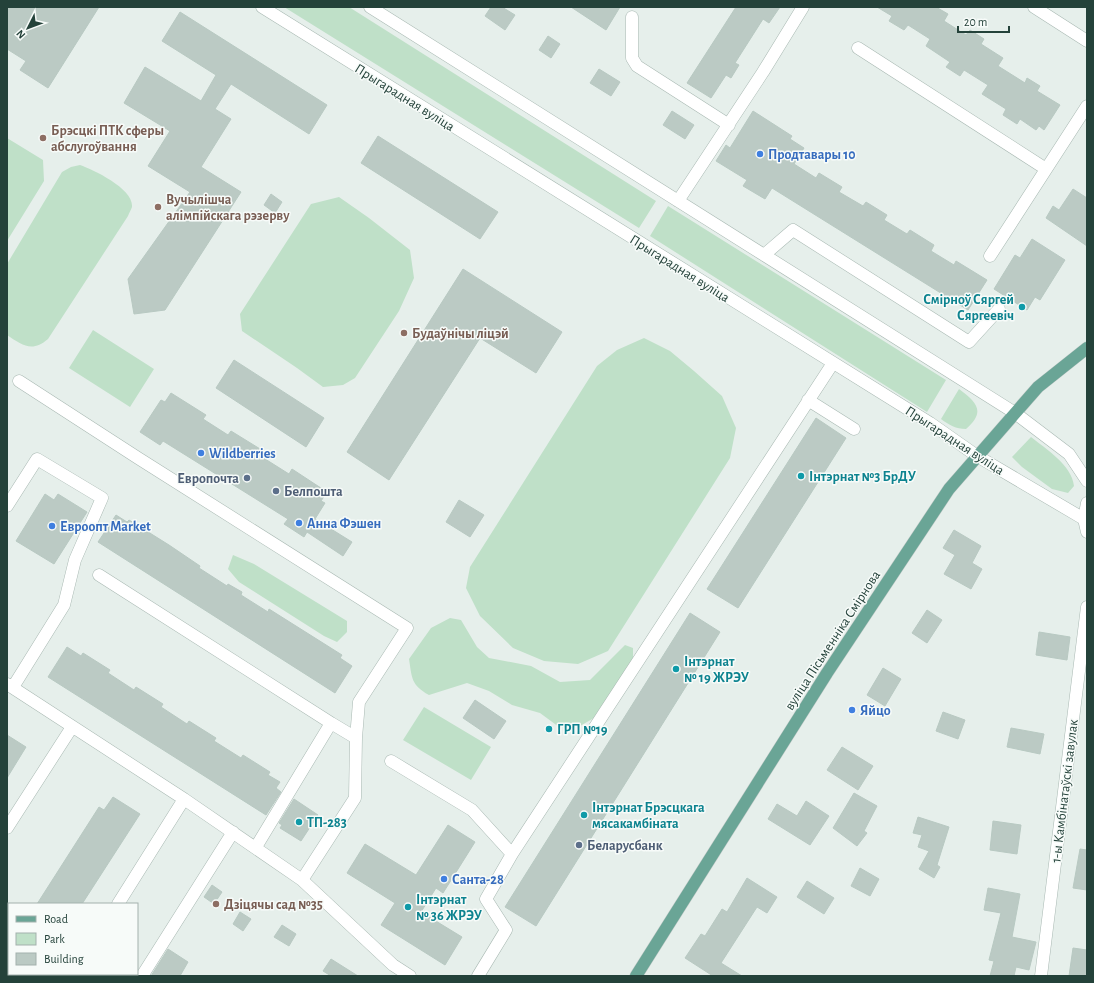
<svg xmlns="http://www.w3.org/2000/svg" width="1094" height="983" font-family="'Alegreya Sans',sans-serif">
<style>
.green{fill:#bfe0c8}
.building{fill:#bbcac4;stroke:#b8c9c2}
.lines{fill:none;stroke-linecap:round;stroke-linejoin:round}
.minor-casing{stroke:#a8b8b2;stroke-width:13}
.major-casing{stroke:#c2cac8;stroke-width:13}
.minor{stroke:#fff;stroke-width:12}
.major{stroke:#6aa596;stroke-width:12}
.education-dot{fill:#8d6e63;stroke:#f7fbf9;stroke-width:1.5}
.shop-dot{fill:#3f7fe0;stroke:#f7fbf9;stroke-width:1.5}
.culture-dot{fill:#0f9aa8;stroke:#f7fbf9;stroke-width:1.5}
.service-dot{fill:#5c6f8a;stroke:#f7fbf9;stroke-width:1.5}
.labels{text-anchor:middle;stroke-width:3;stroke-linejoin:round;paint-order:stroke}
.street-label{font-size:14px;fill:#24423a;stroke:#f7fbf9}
.education-label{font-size:14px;font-weight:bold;fill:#785e54;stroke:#f7fbf9;text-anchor:start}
.shop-label{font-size:14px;font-weight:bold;fill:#366cbe;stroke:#f7fbf9;text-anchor:start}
.culture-label{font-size:14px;font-weight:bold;fill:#0d838f;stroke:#f7fbf9;text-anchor:start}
.service-label{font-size:14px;font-weight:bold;fill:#4e5e75;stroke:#f7fbf9;text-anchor:start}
</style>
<rect width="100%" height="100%" fill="#e6efeb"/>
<path class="green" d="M284 7H349L656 201 639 228Z
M7 138 43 160 44 181 7 241Z
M80 165C94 170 134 189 132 207 131 210 129 213 128 216L48 339C32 353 22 345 7 335V264L62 172 71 167Z
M339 197 369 218 410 250 414 278 399 311 355 378 343 385 323 387 297 368 242 331 240 314 311 204Z
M668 206 946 380 927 412 650 236Z
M93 330 154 369 130 407 69 368Z
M644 338 670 351 694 371 722 396 736 428 730 458 608 651 578 664 544 661 513 648 480 616 466 588 470 567 597 366 617 350Z
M959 389C977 402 986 412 966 429 956 429 949 425 941 419Z
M1031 437C1046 449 1072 465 1074 486L1068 493 1052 489 1022 467 1012 457Z
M233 555 254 564 347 621V632L337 642 324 636 239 582 228 569Z
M450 618 461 620 477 647 489 658 531 666 560 682 590 680 625 645 633 648V658L594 718 580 726 559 727 540 713 512 705 489 691 467 683 429 695C411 685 412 678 409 659L431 628Z
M424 707 491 747 471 780 403 740Z"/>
<path class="building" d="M7 7H99L48 88 20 70 26 61 7 49Z
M491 7H502L515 15 505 30 485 16Z
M571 7H620L606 30Z
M736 7H780L769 23 763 19 735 63 739 65 731 78 726 75 711 98 687 83Z
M877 7H936L948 14 944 21 966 35 970 30 984 39 981 44 1003 58 998 66 1025 83 1027 78 1040 86 1037 91 1060 105 1044 130 1039 126 1036 130 1020 119 1017 124 1003 115 1006 109 982 94 988 85 964 70 960 76 946 67 950 62 926 46 930 39 908 25 904 30 889 21 892 16Z
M180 12 327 105 309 134 231 84 215 109 231 119 201 167 241 192 165 310 134 314 128 279 190 192 148 166 170 131 124 103 145 67 201 101 216 75 162 41Z
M548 36 560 44 551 58 539 50Z
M599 69 620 82 611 96 590 83Z
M672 111 694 125 685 139 663 125Z
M753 111 792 136 790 139 804 148 794 164 816 178 819 173 842 187 839 192 863 206 866 202 887 215 884 220 907 234 910 230 934 245 931 251 954 265 956 261 987 280 968 310 772 188 765 199 743 186 747 180 716 161 726 145 730 148Z
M378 136 498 212 480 239 361 163Z
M1073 189 1087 198V246L1046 218 1053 206 1059 210Z
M271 194 282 202 275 213 264 205Z
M1032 239 1065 260 1040 300 1035 297 1027 310 994 289 1015 255 1020 258Z
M463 269 562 332 536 373 480 338 389 480 347 452Z
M234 360 324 418 306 447 216 388Z
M171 393 206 415 203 419 228 435 231 431 265 452 262 457 289 474 292 469 327 492 321 501 325 503 315 519 352 542 343 556 307 532 304 537 284 524 288 519 163 441 160 445 140 432 161 400 165 402Z
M816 418 846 438 738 608 707 589Z
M45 494 54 500 58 494 87 512 54 564 16 541Z
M459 500 484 515 470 537 446 522Z
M116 515 127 522 129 520 169 545 200 566 199 568 227 586 228 584 242 592 241 595 268 612 269 609 342 655 340 658 352 666 335 693 98 542Z
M954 530 981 546 972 563 982 569 971 589 944 574 955 555 943 548Z
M927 610 942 620 927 643 912 633Z
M690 613 720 632 536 926 505 907Z
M1039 632 1070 637 1067 660 1036 655Z
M67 647 81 656 83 653 110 670 108 673 134 690 136 687 163 704 161 707 187 724 189 721 216 738 214 741 241 758 243 755 270 772 268 775 280 782 276 788 281 792 266 815 48 677Z
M883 668 901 679 885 706 867 695Z
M475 700 506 721 494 739 463 718Z
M943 712 965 720 958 739 936 731Z
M1011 728 1044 734 1040 754 1007 747Z
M7 735 26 747 7 778Z
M842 747 873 766 858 790 827 770Z
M854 793 877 806 864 831 867 833 857 846 833 828Z
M113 797 140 814 82 904H37L99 807 104 810Z
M294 799 318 815 301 841 280 828 282 825 279 823Z
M806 801 829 816 810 845 768 819 777 804 797 816Z
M918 817 949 827 937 865 940 867 934 878 919 869 929 851 918 847 922 835 913 833Z
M993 821 1021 825 1017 854 990 850Z
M448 825 475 842 443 893 436 888 421 912 462 937 445 965 381 925 395 903 347 873 365 844 416 875Z
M1080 849 1087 850V890L1073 888Z
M860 868 879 879 870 896 851 886Z
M747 878 777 897 767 913 757 907 721 963 742 976H713L685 958 701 934 705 936 722 909 727 912Z
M807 881 834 898 824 914 797 897Z
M212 885 222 892 214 904 204 897Z
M988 888 1020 894 1012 937 1036 942 1029 970 1016 967 1014 976H990L994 961 989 960 1001 913 984 910Z
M240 912 251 919 243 931 233 924Z
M282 925 296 934 289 946 274 937Z
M1073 948 1087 950V976H1069Z
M168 949 188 962 180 976H151Z
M331 959 358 976H331L323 971Z"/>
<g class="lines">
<defs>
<path id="minor" d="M262 7 930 423 977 456 1084 519
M370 7 1015 413 1069 454 1087 481
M1034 7 1087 41
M632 17V58L637 66 729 125
M858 48 1046 169
M678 201 763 72 803 7
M764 255 793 230 969 342 999 309
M990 256 1087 106
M19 381 138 458 407 628 359 702 356 738 355 798 302 880
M808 400 854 429
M1087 503 1084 519 1087 532
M7 506 37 459 102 498 75 560 64 605 13 687
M99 575 331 723 256 847
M7 684 184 799 302 880 393 965 410 976
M331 723 356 738
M391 761 472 810 512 854 486 899 506 930 478 976
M7 828 72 727
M512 854 833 363
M118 904 184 799
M73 976 74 974
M142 976 233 832
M1041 976 1087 607"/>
<path id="major" d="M636 976 827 673 949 489 1038 387 1087 348"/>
</defs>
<use href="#minor" class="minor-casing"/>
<use href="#major" class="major-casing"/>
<use href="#minor" class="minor"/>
<use href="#major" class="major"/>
</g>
<g class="education-dot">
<circle cx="43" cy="138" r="4"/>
<circle cx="158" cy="207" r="4"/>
<circle cx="404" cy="333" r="4"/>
<circle cx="216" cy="904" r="4"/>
</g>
<g class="shop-dot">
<circle cx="760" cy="154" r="4"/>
<circle cx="201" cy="453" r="4"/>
<circle cx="299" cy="523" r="4"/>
<circle cx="52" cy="526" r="4"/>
<circle cx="852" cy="710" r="4"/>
<circle cx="444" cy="879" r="4"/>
</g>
<g class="culture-dot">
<circle cx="1022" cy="307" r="4"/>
<circle cx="801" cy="476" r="4"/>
<circle cx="676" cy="669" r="4"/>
<circle cx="549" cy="729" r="4"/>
<circle cx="584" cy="815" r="4"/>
<circle cx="299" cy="822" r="4"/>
<circle cx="408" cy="907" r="4"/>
</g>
<g class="service-dot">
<circle cx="247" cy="478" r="4"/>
<circle cx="276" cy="491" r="4"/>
<circle cx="579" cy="845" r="4"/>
</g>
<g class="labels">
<g class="street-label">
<text transform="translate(405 97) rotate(32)" y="5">Прыгарадная вуліца</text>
<text transform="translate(680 268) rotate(32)" y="5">Прыгарадная вуліца</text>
<text transform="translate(955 440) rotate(33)" y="5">Прыгарадная вуліца</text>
<text transform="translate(832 640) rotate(-57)" y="5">вуліца Пісьменніка Смірнова</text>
<text transform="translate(1064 791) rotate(-83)" y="5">1-ы Камбінатаўскі завулак</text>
</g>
<g class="education-label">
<text x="51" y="135">Брэсцкі ПТК сферы<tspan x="51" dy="16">абслугоўвання</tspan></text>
<text x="166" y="204">Вучылішча<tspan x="166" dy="16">алімпійскага рэзерву</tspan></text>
<text x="412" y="338">Будаўнічы ліцэй</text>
<text x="224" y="909">Дзіцячы сад №35</text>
</g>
<g class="shop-label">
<text x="768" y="159">Продтавары 10</text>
<text x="209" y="458">Wildberries</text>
<text x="307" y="528">Анна Фэшен</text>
<text x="60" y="531">Евроопт Market</text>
<text x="860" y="715">Яйцо</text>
<text x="452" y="884">Санта-28</text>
</g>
<g class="culture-label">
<text x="1014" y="304" text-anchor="end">Смірноў Сяргей<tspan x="1014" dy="16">Сяргеевіч</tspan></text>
<text x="809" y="481">Інтэрнат №3 БрДУ</text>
<text x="684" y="666">Інтэрнат<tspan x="684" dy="16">№ 19 ЖРЭУ</tspan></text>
<text x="557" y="734">ГРП №19</text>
<text x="592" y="812">Інтэрнат Брэсцкага<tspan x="592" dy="16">мясакамбіната</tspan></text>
<text x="307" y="827">ТП-283</text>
<text x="416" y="904">Інтэрнат<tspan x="416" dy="16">№ 36 ЖРЭУ</tspan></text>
</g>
<g class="service-label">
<text x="239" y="483" text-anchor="end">Европочта</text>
<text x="284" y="496">Белпошта</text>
<text x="587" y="850">Беларусбанк</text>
</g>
</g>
<rect width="1094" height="983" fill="none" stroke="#24423a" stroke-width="16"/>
<rect x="8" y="903" width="130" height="72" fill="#f7fbf9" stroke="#a3b1ad"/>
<rect x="16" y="916" width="20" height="6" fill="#6aa596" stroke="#a3b1ad"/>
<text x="44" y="923" font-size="12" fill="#24423a">Road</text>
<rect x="16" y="933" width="20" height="12" fill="#bfe0c8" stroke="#a3b1ad"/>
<text x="44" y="943" font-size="12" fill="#24423a">Park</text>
<rect x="16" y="953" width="20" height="12" fill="#bbcac4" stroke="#a3b1ad"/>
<text x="44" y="963" font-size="12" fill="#24423a">Building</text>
<g transform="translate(28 28) rotate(228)" stroke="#f7fbf9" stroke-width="3" paint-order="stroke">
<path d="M0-3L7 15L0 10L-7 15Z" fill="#24423a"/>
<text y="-6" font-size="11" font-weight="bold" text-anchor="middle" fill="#24423a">N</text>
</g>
<path d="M958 26v6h51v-6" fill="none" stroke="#24423a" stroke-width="2"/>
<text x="964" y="26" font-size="12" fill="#24423a" stroke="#f7fbf9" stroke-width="3" paint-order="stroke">20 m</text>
</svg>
